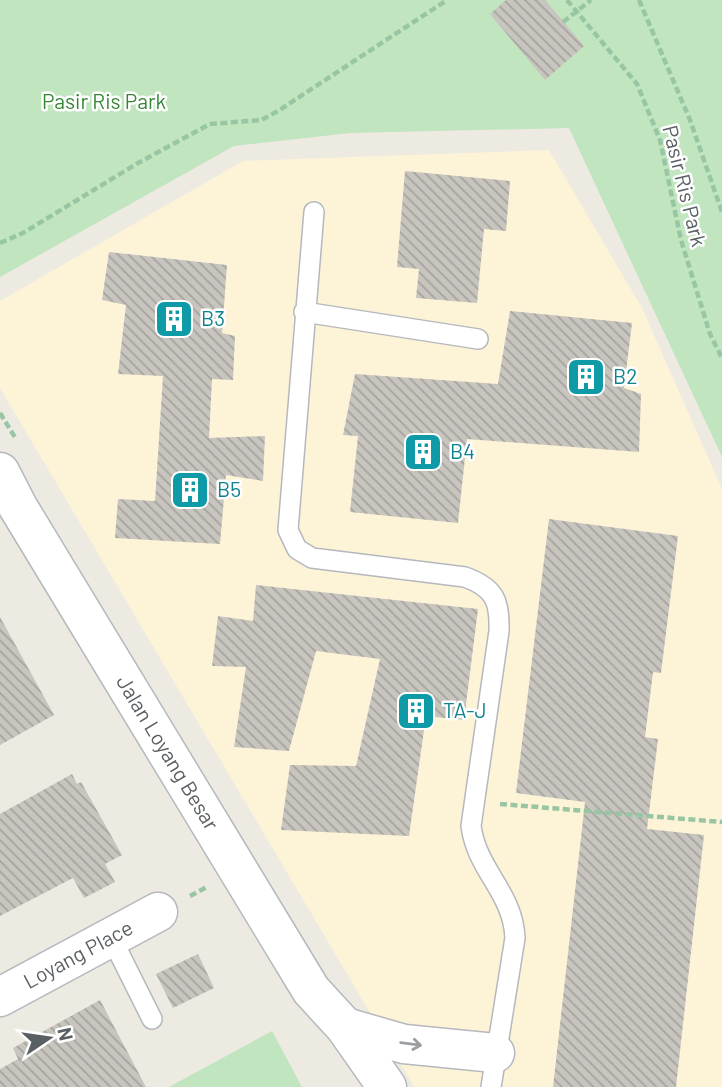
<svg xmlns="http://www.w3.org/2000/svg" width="722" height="1087" font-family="Barlow,sans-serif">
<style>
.commercial{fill:#fdf3d7}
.green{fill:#c0e5bf}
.building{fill:url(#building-back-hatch)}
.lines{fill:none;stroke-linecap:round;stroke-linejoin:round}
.service-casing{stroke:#b5b8bd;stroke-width:22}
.minor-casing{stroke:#b5b8bd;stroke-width:41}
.path{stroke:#98c6a3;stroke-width:4.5;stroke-dasharray:7 3.5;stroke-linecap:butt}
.service{stroke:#fff;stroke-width:19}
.minor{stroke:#fff;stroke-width:38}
.oneway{stroke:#9c9fa1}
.labels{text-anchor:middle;stroke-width:5;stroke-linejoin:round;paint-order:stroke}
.park-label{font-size:21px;fill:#368636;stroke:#fff}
.street-label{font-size:21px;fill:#5a5f63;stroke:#fff}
.culture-label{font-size:21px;fill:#0d838f;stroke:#fff;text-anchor:start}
</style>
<defs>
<pattern id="building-back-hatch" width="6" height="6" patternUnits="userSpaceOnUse" patternTransform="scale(1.75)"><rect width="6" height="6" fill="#c8c5bf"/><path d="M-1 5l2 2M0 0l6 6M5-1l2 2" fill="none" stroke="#a5a39f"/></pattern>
</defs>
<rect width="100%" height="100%" fill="#edeae2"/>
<path class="commercial" d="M549 150 642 308 722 489V1087H414L0 388V301L243 161Z"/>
<path class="green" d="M0 0H722V457L569 128 350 133 234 146 0 277Z
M272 1031 302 1087H169Z"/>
<path class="building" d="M506 0H545L584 46 545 80 490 14Z
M405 171 510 181 506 231 484 229 477 303 416 298 419 269 397 267Z
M109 252 227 265 222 333 235 336 233 380 212 379 209 438 265 436 263 481 226 475 220 544 115 538 118 499 155 501 163 376 118 374 126 305 102 300Z
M510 311 632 323 624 388 641 394 639 452 467 439 458 523 350 512 358 436 343 435 355 374 498 384Z
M549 519 678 536 661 673 653 672 645 737 658 739 647 829 704 835 676 1087H553L585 802 516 793Z
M256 585 478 609 464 720 426 716 409 836 281 830 290 765 356 766 380 659 316 651 289 751 234 747 246 667 212 666 218 616 253 621Z
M0 617 54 715 0 745Z
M72 774 77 784 81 782 122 855 105 864 115 882 84 898 73 878 0 916V814Z
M198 954 214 988 173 1008 156 974Z
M100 1000 146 1087H0V1069L18 1059 13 1048Z"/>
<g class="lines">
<defs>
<path id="service" d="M314 212 288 530 297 549 312 558 465 577C495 588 500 601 499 631L471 826C477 871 513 892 515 938L491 1087
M304 312 478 339
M111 937 152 1019"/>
<g id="minor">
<path id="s1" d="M0 472 18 507 311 990 345 1027 387 1087"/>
<path id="s2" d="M0 997 158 912"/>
<path d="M345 1027 404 1044 495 1053"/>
</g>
</defs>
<use href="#service" class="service-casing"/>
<use href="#minor" class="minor-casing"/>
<path class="path" d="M567 0 637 84 660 140 681 240 710 334 722 358
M639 0 690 120 722 212
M563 22 591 0
M0 243 23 233 138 163 210 124 261 120 278 111 447 0
M0 413 16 439
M500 804 722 822
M190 896 207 887"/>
<use href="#service" class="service"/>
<use href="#minor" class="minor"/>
</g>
<defs><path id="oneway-shaft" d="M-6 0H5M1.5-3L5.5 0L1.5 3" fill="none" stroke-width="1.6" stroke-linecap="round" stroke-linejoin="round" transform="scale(1.75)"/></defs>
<use class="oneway" href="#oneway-shaft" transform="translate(411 1044) rotate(8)"/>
<defs>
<symbol id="building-square" viewBox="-11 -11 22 22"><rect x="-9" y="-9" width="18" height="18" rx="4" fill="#0f9aa8" stroke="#fff"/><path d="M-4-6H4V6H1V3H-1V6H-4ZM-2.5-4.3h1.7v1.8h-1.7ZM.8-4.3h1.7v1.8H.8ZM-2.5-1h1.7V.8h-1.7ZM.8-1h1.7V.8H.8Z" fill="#fff"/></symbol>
</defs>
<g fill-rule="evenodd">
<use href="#building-square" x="152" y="297" width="44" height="44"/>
<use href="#building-square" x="564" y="355" width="44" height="44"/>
<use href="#building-square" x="401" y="430" width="44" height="44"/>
<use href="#building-square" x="168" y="468" width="44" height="44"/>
<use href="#building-square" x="394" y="689" width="44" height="44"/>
</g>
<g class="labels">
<g class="park-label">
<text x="104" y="109">Pasir Ris Park</text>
</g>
<g class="street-label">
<text transform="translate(684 186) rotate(76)" y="7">Pasir Ris Park</text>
<text dy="7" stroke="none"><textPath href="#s1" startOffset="327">Jalan Loyang Besar</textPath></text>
<text dy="7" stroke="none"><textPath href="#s2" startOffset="89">Loyang Place</textPath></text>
</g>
<g class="culture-label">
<text x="201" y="326">B3</text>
<text x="613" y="384">B2</text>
<text x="450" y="459">B4</text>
<text x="217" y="497">B5</text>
<text x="443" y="718">TA-J</text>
</g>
</g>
<g transform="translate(49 1038) rotate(77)" stroke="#ffffff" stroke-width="5" paint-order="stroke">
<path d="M0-5L12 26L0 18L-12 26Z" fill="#5a5f63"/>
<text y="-10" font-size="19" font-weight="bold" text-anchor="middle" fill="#5a5f63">N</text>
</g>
</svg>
